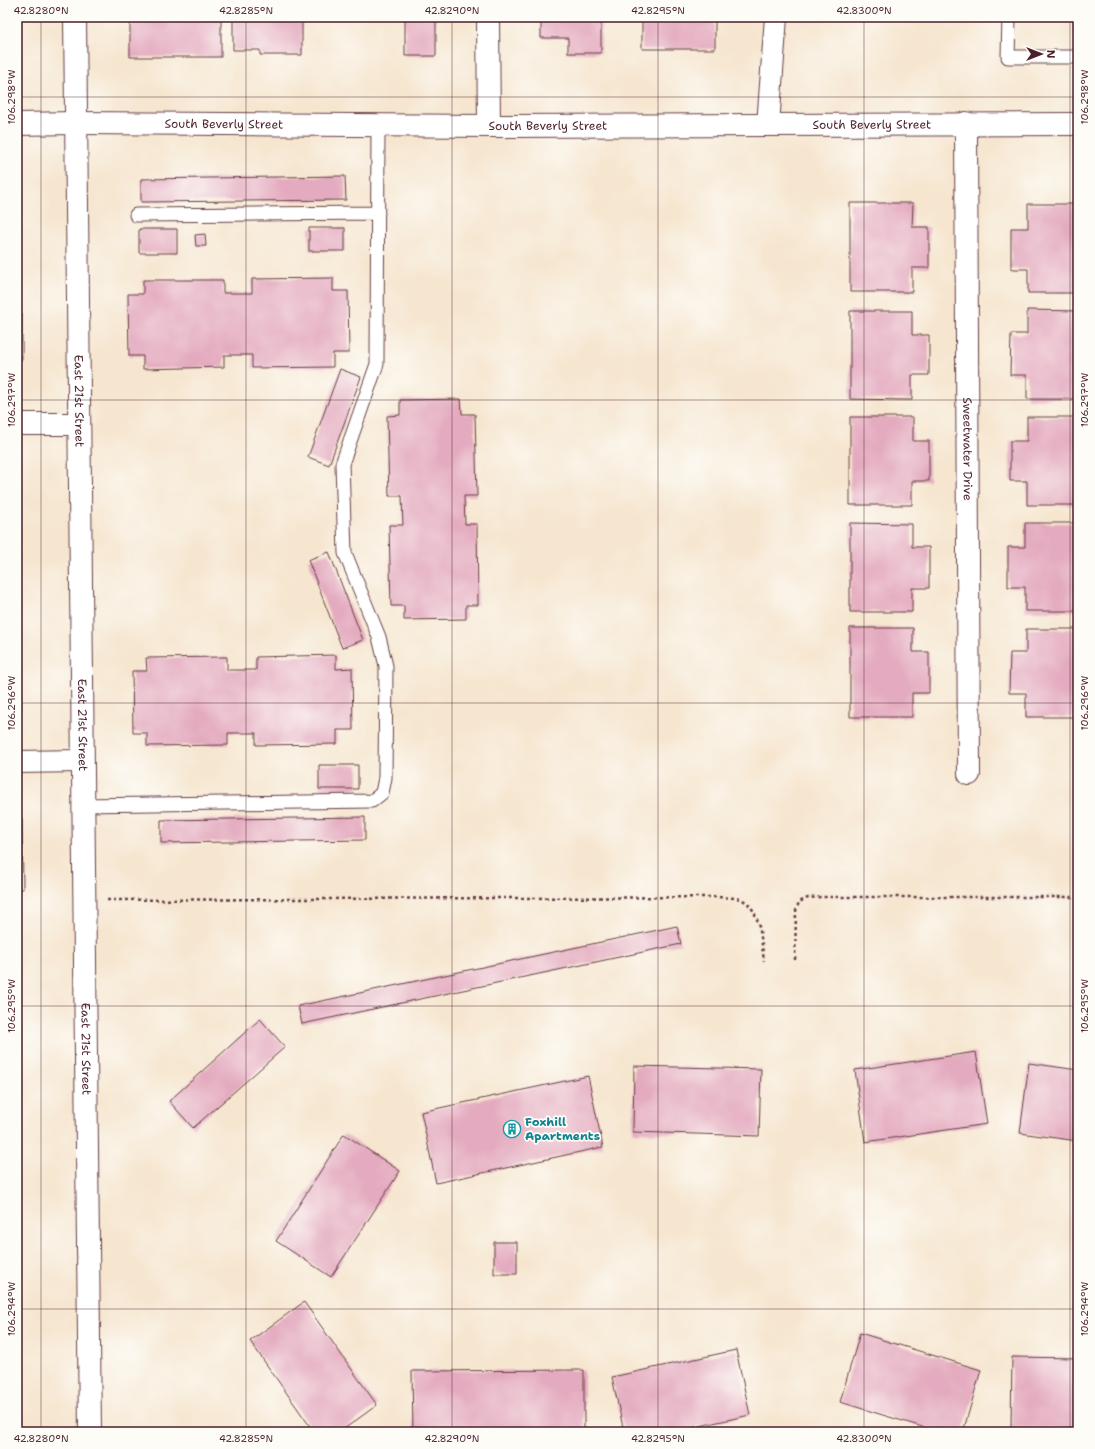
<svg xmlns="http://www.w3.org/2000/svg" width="1095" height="1449" font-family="'Shantell Sans',sans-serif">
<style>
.building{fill:#e4aabf}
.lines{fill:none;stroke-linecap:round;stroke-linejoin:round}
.service-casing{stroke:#643d44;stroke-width:15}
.minor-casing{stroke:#643d44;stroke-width:24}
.tertiary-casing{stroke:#643d44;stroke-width:24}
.path{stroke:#643d44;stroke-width:2.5;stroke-dasharray:3 3;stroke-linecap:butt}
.service{stroke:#fff;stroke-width:13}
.minor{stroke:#fff;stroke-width:22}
.tertiary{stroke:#fff;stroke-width:22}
.ticks{fill:none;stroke:#4a1f2b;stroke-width:1;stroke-opacity:0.45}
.labels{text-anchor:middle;stroke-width:3.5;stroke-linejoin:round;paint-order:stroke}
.street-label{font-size:12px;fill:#4a1f2b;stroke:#fdfcf7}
.culture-label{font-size:12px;font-weight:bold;fill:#0d838f;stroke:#fdfcf7;text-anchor:start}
.neatline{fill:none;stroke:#4a1f2b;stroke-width:1.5}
.ticks-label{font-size:10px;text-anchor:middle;fill:#4a1f2b}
</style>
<rect width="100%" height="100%" fill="#fdfcf7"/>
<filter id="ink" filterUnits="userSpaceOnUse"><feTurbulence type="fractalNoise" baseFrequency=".025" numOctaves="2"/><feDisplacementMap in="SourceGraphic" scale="8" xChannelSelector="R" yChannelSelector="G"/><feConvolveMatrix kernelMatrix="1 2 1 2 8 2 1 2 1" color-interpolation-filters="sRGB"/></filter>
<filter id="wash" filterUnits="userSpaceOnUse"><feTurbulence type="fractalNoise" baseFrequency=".012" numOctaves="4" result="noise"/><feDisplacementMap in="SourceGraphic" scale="16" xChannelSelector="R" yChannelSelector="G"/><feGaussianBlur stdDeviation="0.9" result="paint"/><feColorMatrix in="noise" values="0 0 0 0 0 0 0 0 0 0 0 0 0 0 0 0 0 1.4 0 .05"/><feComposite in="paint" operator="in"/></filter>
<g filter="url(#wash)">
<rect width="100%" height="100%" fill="#f6e6d0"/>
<g id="blocks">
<path class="building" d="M233 17H302V55H260V50H233Z
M405 17H436V56H405Z
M541 17H601V53H568V38H541Z
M642 17H715V49H642Z
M130 18 221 19V57H130Z
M345 176 346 200 141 202V179Z
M850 203H913L912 227H929V268H912V292H850Z
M1028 204H1078V293H1028V269H1011V228H1028Z
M17 212H19L20 256H17Z
M309 228H345V251H309Z
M139 229H177V253H139Z
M205 234 206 246H196L195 235Z
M333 278V291H348L349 353H333V367L252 368V355H224V367L143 369V356H129L128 294H143V280H223V293H252V279Z
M1027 310 1078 311V399H1027V375H1010L1011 334H1027Z
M850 311H912V335H929V375H912V400L850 399Z
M17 313H22V360H17Z
M340 369 361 377 329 465 308 457Z
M461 399 462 414H475L477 496H464L465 524H477L478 605H466V619L404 620V606H391L389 525H403L402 496H389L387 416 400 415V400Z
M850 417H913V441H929V481H912V505H850Z
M1027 417H1078V505H1027V481H1010V441H1027Z
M850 523 912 524V547H929V588H912V612H850Z
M1025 523H1078V611H1025V587H1008V547H1025Z
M329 552 363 640 342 648 308 560Z
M850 628H913V652H929V693H912V717H850Z
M1026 629H1078V717H1026V693H1009L1010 653H1026Z
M17 644H20L21 709H17Z
M336 655V669L352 668 353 730H337V744L256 745V733H228V745L147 746V733H133L132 671H147L146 658 227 657V670H256V657Z
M319 765H358V789H319Z
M365 817V840L161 843V820Z
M17 819H22L23 889H17Z
M677 926 681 944 302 1024 298 1006Z
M260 1019 285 1047 193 1128 169 1101Z
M976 1052 987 1124 865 1142 855 1070Z
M1029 1063 1078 1070V1141L1020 1133Z
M634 1066 761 1069 759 1136 633 1132Z
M588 1076 603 1147 436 1183 421 1112Z
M344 1134 400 1171 331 1277 276 1241Z
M494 1242H517V1274H494Z
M304 1302 377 1405 340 1432H314L250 1341Z
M860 1333 981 1370 963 1432H939L840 1402Z
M736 1350 750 1415 672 1432H624L612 1377Z
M1012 1357 1078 1358V1429L1011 1428Z
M584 1370V1432H413L412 1371Z"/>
</g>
</g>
<g filter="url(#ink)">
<use href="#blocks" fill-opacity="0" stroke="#643d44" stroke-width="1"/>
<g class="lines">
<defs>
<path id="service" d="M1009 17 1008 57H1078
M136 215 378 213
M82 805 372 801 382 793 385 778 386 666 379 637 345 553 342 464 377 364 378 125"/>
<g id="minor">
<path d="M488 17 489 126"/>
<path id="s1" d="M966 123 969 774"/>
<path d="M17 124 75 123"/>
<path d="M768 125 776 17"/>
<path d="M17 424H78"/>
<path d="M17 762 82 761"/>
</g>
<g id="tertiary">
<path id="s2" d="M75 17 90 1432"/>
<path id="s3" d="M75 123 489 126 1078 124"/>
</g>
</defs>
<use href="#service" class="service-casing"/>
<use href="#minor" class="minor-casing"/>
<use href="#tertiary" class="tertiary-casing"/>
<path class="path" d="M107 900 718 897C725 898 734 897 740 899 761 906 761 942 764 961
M795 960 796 911 799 902 808 898 822 897H1078"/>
<use href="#service" class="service"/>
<use href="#minor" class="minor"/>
<use href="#tertiary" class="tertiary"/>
</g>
</g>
<path class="ticks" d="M41 17V1432M246 17V1432M452 17V1432M658 17V1432M864 17V1432M1070 17V1432M17 97H1078M17 400H1078M17 703H1078M17 1006H1078M17 1309H1078"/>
<defs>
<symbol id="building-ring" viewBox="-11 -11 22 22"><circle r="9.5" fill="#fdfcf7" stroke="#0f9aa8" stroke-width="1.5"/><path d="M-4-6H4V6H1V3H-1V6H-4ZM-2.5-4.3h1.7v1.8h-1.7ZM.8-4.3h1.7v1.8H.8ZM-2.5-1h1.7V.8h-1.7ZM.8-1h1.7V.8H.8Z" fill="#0f9aa8"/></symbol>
</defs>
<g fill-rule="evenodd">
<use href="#building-ring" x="502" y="1119" width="20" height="20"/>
</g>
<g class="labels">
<g class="street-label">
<text dy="4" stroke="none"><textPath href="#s3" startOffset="149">South Beverly Street</textPath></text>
<text dy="4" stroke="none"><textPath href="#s3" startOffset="797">South Beverly Street</textPath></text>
<text dy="4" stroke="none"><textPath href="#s3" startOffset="473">South Beverly Street</textPath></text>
<text dy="4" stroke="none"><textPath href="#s2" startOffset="384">East 21st Street</textPath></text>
<text dy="4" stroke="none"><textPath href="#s1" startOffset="326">Sweetwater Drive</textPath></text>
<text dy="4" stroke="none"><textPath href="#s2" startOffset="708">East 21st Street</textPath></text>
<text dy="4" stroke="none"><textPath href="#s2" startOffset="1032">East 21st Street</textPath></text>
</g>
<g class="culture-label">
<text x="525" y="1126">Foxhill<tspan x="525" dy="14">Apartments</tspan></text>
</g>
</g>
<rect width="1095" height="1449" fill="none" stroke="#fdfcf7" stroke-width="44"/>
<g transform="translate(1041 54) rotate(90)" stroke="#fdfcf7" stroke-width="3" paint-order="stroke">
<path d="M0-3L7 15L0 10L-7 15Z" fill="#4a1f2b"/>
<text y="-6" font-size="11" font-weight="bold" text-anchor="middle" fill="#4a1f2b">N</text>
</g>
<rect x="22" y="22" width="1051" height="1405" class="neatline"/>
<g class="ticks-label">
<text x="41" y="14">42.8280°N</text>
<text x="246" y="14">42.8285°N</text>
<text x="452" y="14">42.8290°N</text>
<text x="658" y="14">42.8295°N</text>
<text x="864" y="14">42.8300°N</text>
<text transform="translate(11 97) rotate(-90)" y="4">106.298°W</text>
<text transform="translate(1084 97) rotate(-90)" y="4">106.298°W</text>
<text transform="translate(1084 400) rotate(-90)" y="4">106.297°W</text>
<text transform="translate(11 400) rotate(-90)" y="4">106.297°W</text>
<text transform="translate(1084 703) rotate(-90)" y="4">106.296°W</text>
<text transform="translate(11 703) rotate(-90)" y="4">106.296°W</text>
<text transform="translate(1084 1006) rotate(-90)" y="4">106.295°W</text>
<text transform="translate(11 1006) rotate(-90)" y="4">106.295°W</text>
<text transform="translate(11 1309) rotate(-90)" y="4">106.294°W</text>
<text transform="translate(1084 1309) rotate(-90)" y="4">106.294°W</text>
<text x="41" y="1442">42.8280°N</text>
<text x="246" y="1442">42.8285°N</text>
<text x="452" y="1442">42.8290°N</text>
<text x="658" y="1442">42.8295°N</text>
<text x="864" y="1442">42.8300°N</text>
</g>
</svg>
